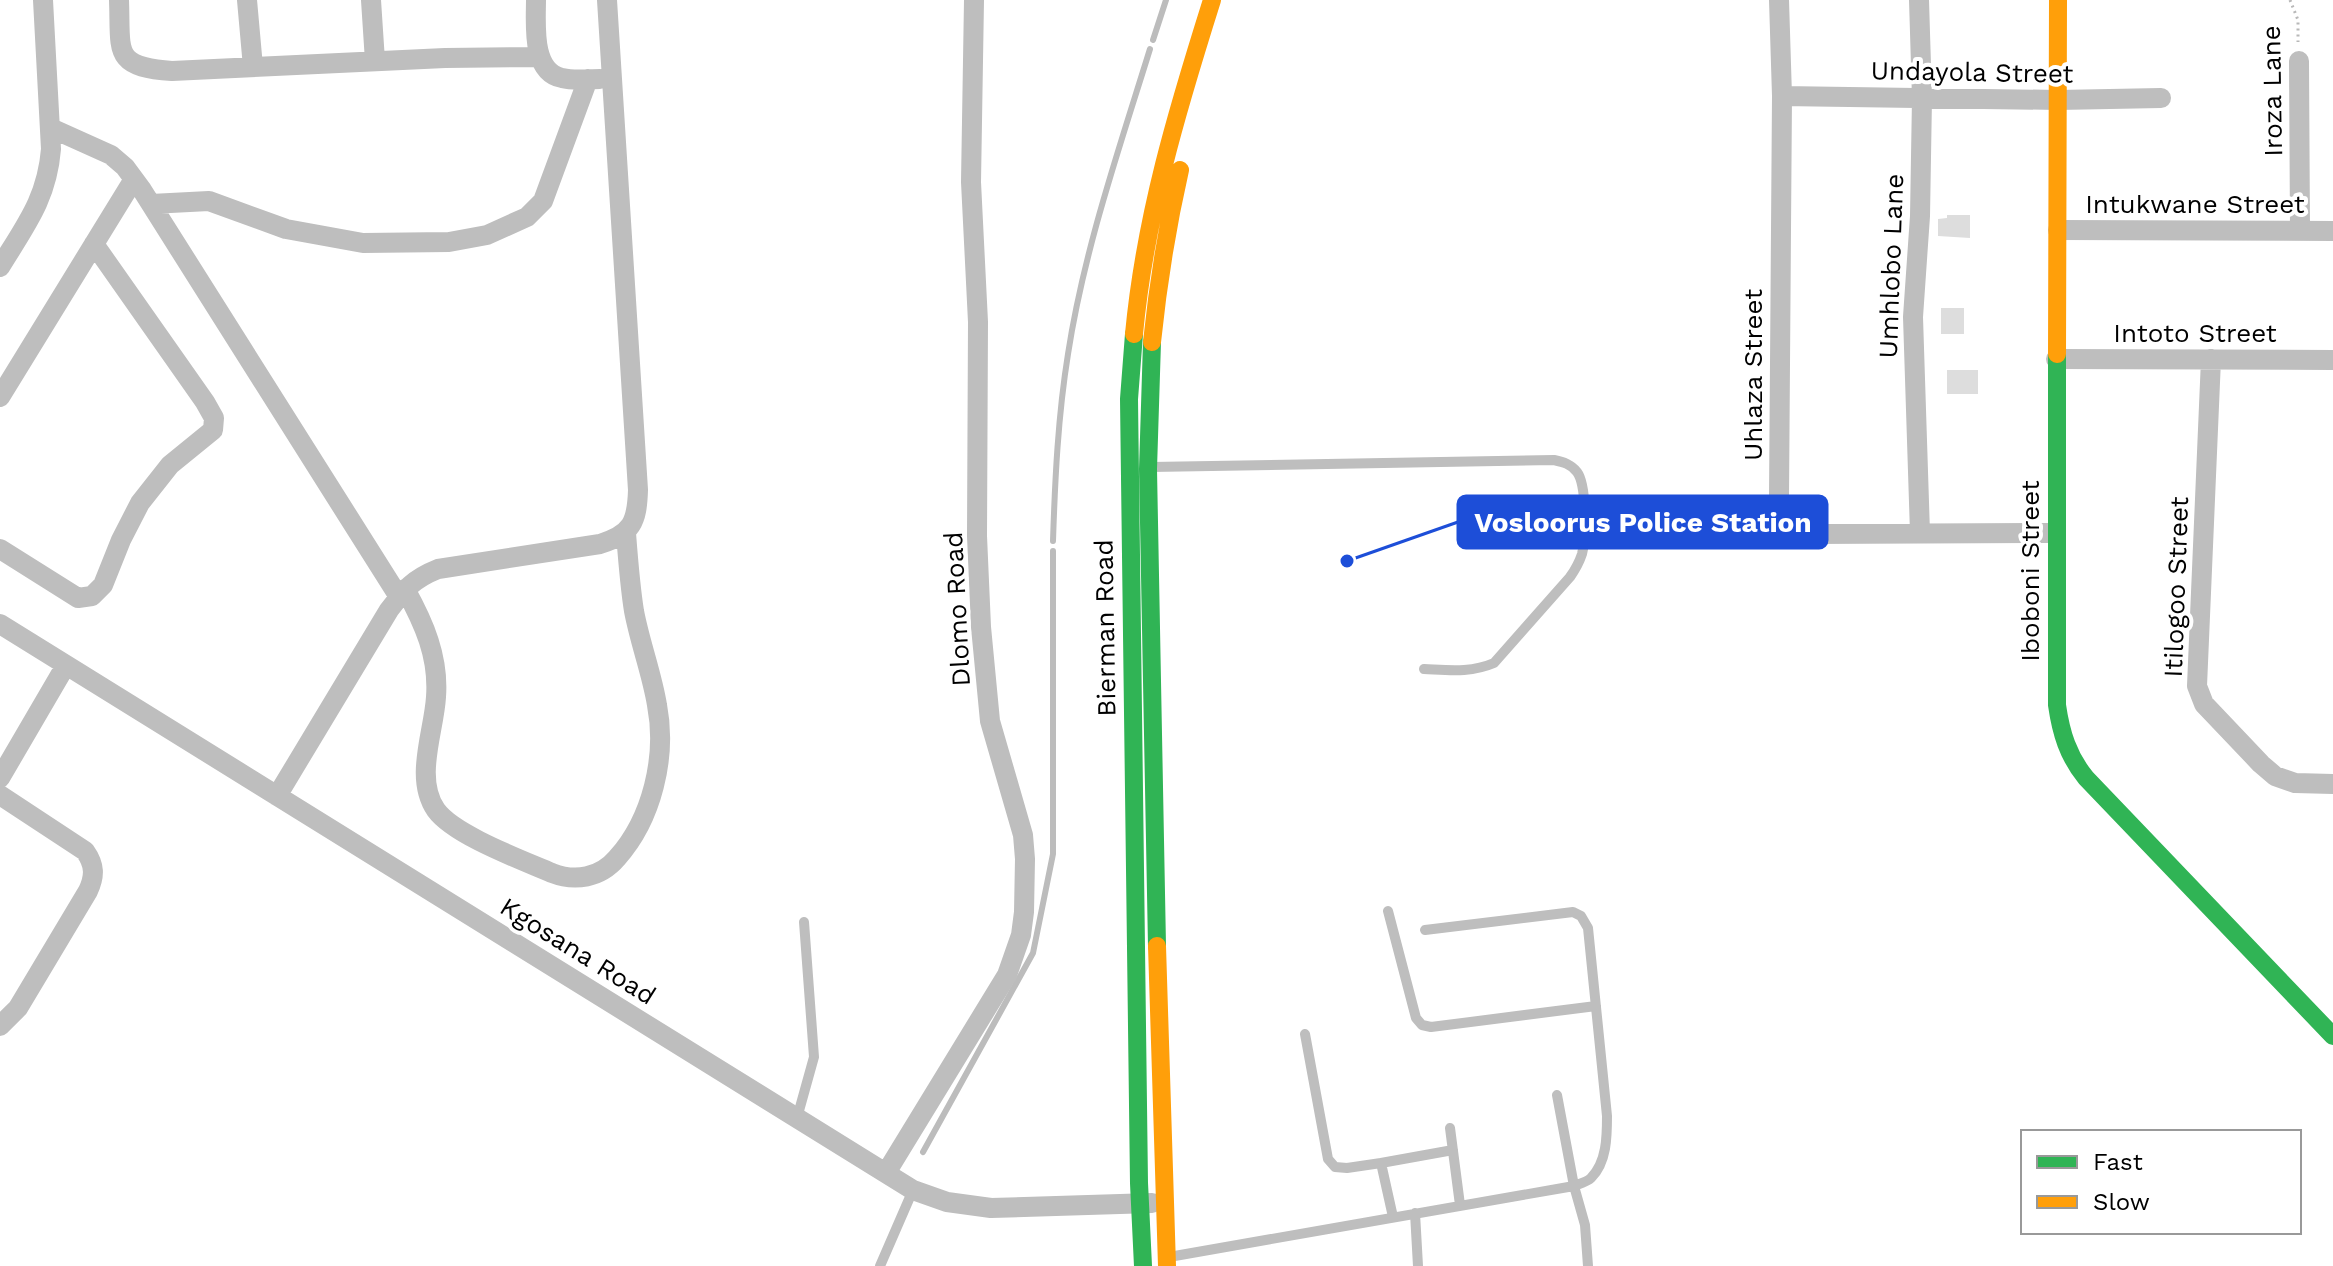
<svg xmlns="http://www.w3.org/2000/svg" width="2333" height="1266" font-family="'Work Sans',sans-serif">
<style>
.lines{fill:none;stroke-linecap:round;stroke-linejoin:round}
.stream{stroke:#bcbcbc;stroke-width:6}
.building{fill:#ddd}
.path{stroke:#b8b8b8;stroke-width:3;stroke-dasharray:2 4;stroke-linecap:butt}
.lane{stroke:#bebebe;stroke-width:10}
.street{stroke:#bebebe;stroke-width:20}
.fast{stroke:#30b455;stroke-width:18}
.slow{stroke:#ff9f0a;stroke-width:18}
.labels{text-anchor:middle;stroke-width:8;stroke-linejoin:round;paint-order:stroke}
.street-label{font-size:26px;fill:#000;stroke:#fff}
.leader{fill:none;stroke:#1d4ed8;stroke-width:3}
.callout-dot{fill:#1d4ed8;stroke:#fff;stroke-width:3}
.callout{fill:#1d4ed8;stroke:#1d4ed8;stroke-width:3}
.callout-label{font-size:28px;text-anchor:middle;font-weight:bold;fill:#fff}
</style>
<rect width="100%" height="100%" fill="#fff"/>
<g class="lines">
<path class="stream" d="M1153 40 1166 0
M1053 541C1055 479 1058 416 1068 354 1084 250 1119 149 1150 49
M923 1152 1033 953 1053 854V551"/>
</g>
<path class="building" d="M1947 215H1970V238L1938 236V219L1947 218Z
M1941 308H1964V334H1941Z
M1947 370H1978V394H1947Z"/>
<g class="lines">
<path class="path" d="M2290 0 2298 20V42"/>
<path class="lane" d="M1151 467 1554 460C1563 462 1571 464 1577 472 1587 485 1586 538 1582 554 1579 563 1575 570 1570 577L1494 663C1471 673 1448 670 1424 669
M1388 911 1416 1018 1422 1025 1431 1027 1596 1006
M1425 930 1573 912 1581 916 1588 928 1607 1116C1607 1136 1607 1162 1591 1178 1587 1182 1579 1184 1574 1186L1557 1095
M1305 1034 1328 1159 1335 1167 1347 1168 1381 1163
M797 1118 814 1057 804 922
M1450 1128 1460 1205
M1415 1213 1418 1266
M1393 1217 1381 1163 1453 1150
M1169 1257 1574 1186 1585 1225 1588 1266
M880 1266 913 1190"/>
<path class="street" d="M119 0C121 52 112 67 172 71L445 58 539 57
M247 0 253 67
M371 0 375 61
M536 0C536 23 531 72 562 78 574 81 588 79 600 79
M1779 0 1782 96 1779 498C1780 521 1788 530 1810 534L2056 533
M1919 0 1922 98 1920 216 1913 317 1920 533
M2299 61 2300 230
M1782 96 2058 100 2161 98
M51 128 111 155 125 167 142 190 399 597
M151 204 209 201 286 229 363 243 449 242 487 235 527 217 543 201 588 79
M2058 230 2333 231
M0 267C25 226 47 199 51 149L43 0
M2056 359 2333 360
M2211 359 2197 686 2204 704 2261 764 2275 776 2295 783 2333 784
M0 397 134 179
M0 549 78 598 92 596 103 585 121 540 140 503 170 465 213 430 214 418 205 402 94 244
M405 589C424 623 439 657 436 697 434 732 414 778 436 810 454 835 522 860 552 873 575 882 600 878 617 858 652 819 667 757 657 705 652 674 640 643 634 611 630 586 628 559 626 533
M0 624 913 1190 947 1202 991 1208 1152 1203
M0 778 66 665
M0 795 85 851C95 865 95 876 88 891L18 1008 0 1026
M277 796 389 610C405 589 413 579 438 569L600 544C632 534 637 522 638 490L607 0
M886 1173 1007 975 1021 935 1024 912 1025 859 1023 835 990 721 981 627 977 536 978 322 971 182 974 0"/>
<path class="fast" d="M1134 334 1129 399 1139 1183 1143 1266
M1152 342 1148 469 1157 946
M2057 354V705C2061 733 2068 756 2086 778L2333 1036"/>
<path class="slow" d="M1134 334C1145 217 1177 111 1212 0
M1152 342C1158 284 1167 227 1180 170
M2057 354 2058 0
M1157 946 1167 1266"/>
</g>
<g class="labels">
<g class="street-label">
<text transform="translate(1972 72) rotate(1)" y="9">Undayola Street</text>
<text transform="translate(2272 91) rotate(-91)" y="9">Iroza Lane</text>
<text x="2195" y="213">Intukwane Street</text>
<text transform="translate(1891 266) rotate(-88)" y="9">Umhlobo Lane</text>
<text x="2195" y="342">Intoto Street</text>
<text transform="translate(1753 375) rotate(-90)" y="9">Uhlaza Street</text>
<text transform="translate(2030 571) rotate(-90)" y="9">Iboboni Street</text>
<text transform="translate(2176 587) rotate(-88)" y="9">Itilogoo Street</text>
<text transform="translate(957 609) rotate(-93)" y="9">Dlomo Road</text>
<text transform="translate(1105 628) rotate(-91)" y="9">Bierman Road</text>
<text transform="translate(578 951) rotate(32)" y="9">Kgosana Road</text>
</g>
</g>
<path class="leader" d="M1347 561L1458 522"/>
<circle class="callout-dot" cx="1347" cy="561" r="8"/>
<rect class="callout" x="1458" y="496" width="369" height="52" rx="8"/>
<g class="callout-label">
<text x="1643" y="532">Vosloorus Police Station</text>
</g>
<rect x="2021" y="1130" width="280" height="104" fill="#ffffff" stroke="#999999" stroke-width="2"/>
<rect x="2037" y="1156" width="40" height="12" fill="#30b455" stroke="#999999" stroke-width="2"/>
<text x="2093" y="1170" font-size="24" fill="#000000">Fast</text>
<rect x="2037" y="1196" width="40" height="12" fill="#ff9f0a" stroke="#999999" stroke-width="2"/>
<text x="2093" y="1210" font-size="24" fill="#000000">Slow</text>
</svg>
